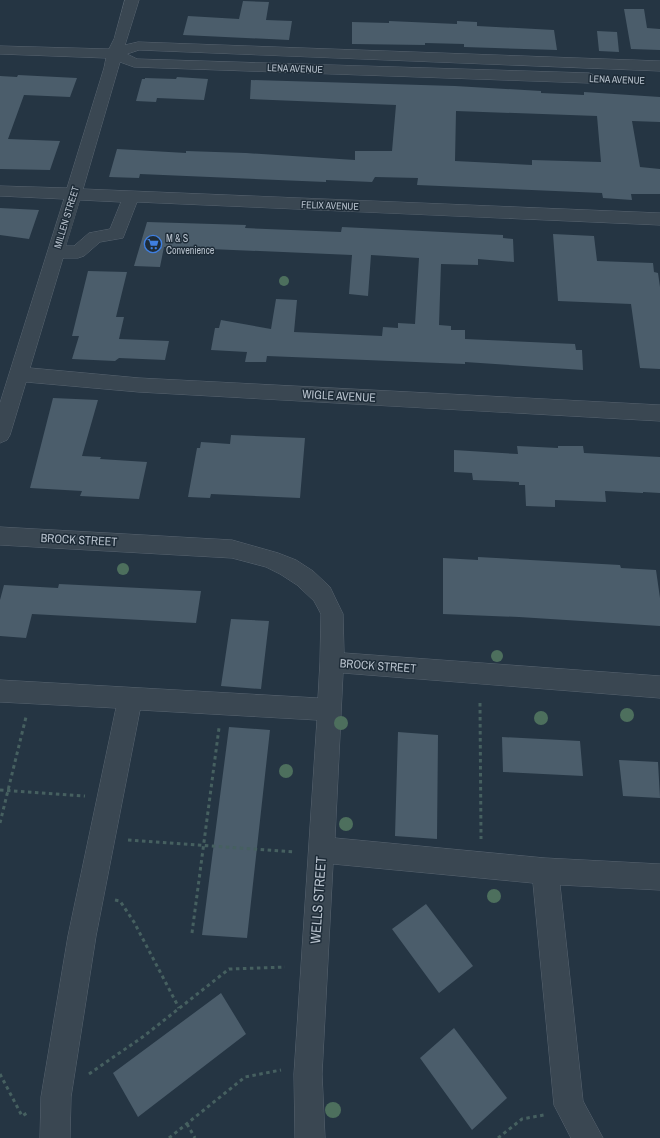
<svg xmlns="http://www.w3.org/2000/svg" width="660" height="1138" font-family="'Archivo Narrow',sans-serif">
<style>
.building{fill:#4b5d6b;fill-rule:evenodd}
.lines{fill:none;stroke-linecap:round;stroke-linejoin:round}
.minor-casing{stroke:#586470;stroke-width:1}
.path{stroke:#466060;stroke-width:3;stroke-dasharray:3.5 3.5;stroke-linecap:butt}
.minor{fill:#3a4752;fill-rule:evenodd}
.tree{fill:#4d6f5d}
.labels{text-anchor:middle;stroke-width:3;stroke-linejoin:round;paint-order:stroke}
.far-street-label{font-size:10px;fill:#b7c1cc;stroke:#1e2c38}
.far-poi-label{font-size:10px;fill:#b7c1cc;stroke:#1e2c38;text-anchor:start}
.street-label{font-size:12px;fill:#b7c1cc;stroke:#1e2c38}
.near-street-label{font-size:14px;fill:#b7c1cc;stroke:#1e2c38}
</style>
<rect width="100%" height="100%" fill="#253543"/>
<path class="building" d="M243 1 269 2 266 20 292 21 289 40 183 35 188 16 239 19Z
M624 9H644L647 28 660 29V50L631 49Z
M389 21 457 24V21L477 22V26L554 30 557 50 464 47V44L425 43V45L352 44V22L389 23Z
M597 31 617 32 619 52 599 51Z
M18 75 77 78 70 97 24 95 8 139 60 141 50 170 0 169V76L17 77Z
M177 77 208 79 204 100 157 98 156 102 136 101 142 79H145V78L176 79Z
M251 80 455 86 541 91V93L584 95V92L660 97V122L632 121 640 167 660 169V194H631L632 200 603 198 602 193 417 185 418 178 375 177 372 182 326 180V182L140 174 139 178 109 177 117 149 186 153V151L246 153 355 160V151H392L396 105 250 99ZM456 111 597 116 601 162 532 160V165L455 161Z
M0 208 39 210 29 239 0 235Z
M147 222 246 225 245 228 341 232 342 227 503 235V238L513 239 514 262 478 259V265L441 264 439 325 451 326V330H465V339L575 344 576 350H582L583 370 465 362V364L267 356 266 362H245L247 352 211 350 215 328H219L221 320 271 329 276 299 297 300 294 332 382 336 383 327 398 328V323L415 324 419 258 371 255 368 296 349 294 352 255 164 247 160 267 134 266Z
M553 234 594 236 597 261 653 263 654 272 658 273 660 287V369L640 368 631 304 558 301Z
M88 271 127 272 116 317H124L119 339 169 341 165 360 119 358 115 361 72 359 79 336H72Z
M53 398 98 400 82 456 101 457 100 459 147 462 139 499 80 496 82 491 30 488Z
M231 435 305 438 300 498 211 494 210 498 188 497 197 448H200L201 442 230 444Z
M517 446 558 448V446H583L584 453 660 457V493L643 492V493L605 491 606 502 555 500V507L526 506 525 485H519V482L473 480 472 473 454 472V450L518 454Z
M478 557 620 565 621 568 656 570 660 598V626L519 617 443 614V558L478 560Z
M59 584 201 591 196 623 32 614 26 638 0 636V600L4 585 58 588Z
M231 619 269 621 261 689 221 686Z
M229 727 270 730 247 938 202 935Z
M398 732 438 735 437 839 395 836Z
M502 737 580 741 583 776 503 772Z
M619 760 658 762 660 798 623 796Z
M426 904 473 966 439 993 392 929Z
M221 993 246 1034 138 1117 113 1073Z
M454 1028 507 1098 472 1130 420 1058Z"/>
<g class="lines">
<defs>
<path id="minor" d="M125 0H139L125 45 138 42 660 61V71L139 50 127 54 137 59 589 73 594 75 597 78 594 81 589 83 134 67 120 62 83 189 660 213V225L137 202 123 238 100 242 84 256 78 258H63L30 368 139 378 660 405V421L139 392 26 382 10 435 7 440 0 443V403L64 199 0 196V186L67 188 104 68 106 58 0 54V46L109 49 114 39ZM80 200 121 202 110 229 89 233 74 246H66Z
M0 527 232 540 278 553 296 560 313 571 330 587 343 614 344 653 660 676V698L343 673 335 838 545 858 660 864V890L560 885 583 1101 603 1138H571L554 1105 533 883 333 864 322 1074 325 1138H295L294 1074 317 720 140 710 96 936 71 1097 70 1138H40L41 1097 68 936 116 708 0 702V680L318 698 320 662 321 614 314 601 297 585 280 574 266 567 232 558 0 545Z"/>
</defs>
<use href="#minor" class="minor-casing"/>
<path class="path" d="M480 703 481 839
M0 790 85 796
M0 823 26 717
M128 840 295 852
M115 900 120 901 134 922 179 1008
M192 933 219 728
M0 1074 22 1116 27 1113
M89 1074 144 1036 229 969 285 967
M187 1124 195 1138
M169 1138 245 1077 281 1070
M498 1138 522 1119 544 1115"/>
<use href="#minor" class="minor"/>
</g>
<g class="tree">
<circle cx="284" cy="281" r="5"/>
<circle cx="123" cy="569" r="6"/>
<circle cx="497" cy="656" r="6"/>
<circle cx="627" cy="715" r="7"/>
<circle cx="541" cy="718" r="7"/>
<circle cx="341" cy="723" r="7"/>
<circle cx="286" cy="771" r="7"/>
<circle cx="346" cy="824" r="7"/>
<circle cx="494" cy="896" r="7"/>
<circle cx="333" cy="1110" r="8"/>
</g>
<defs>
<symbol id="supermarket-ring" viewBox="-11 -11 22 22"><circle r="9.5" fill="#1e2c38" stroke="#3f7fe0" stroke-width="1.5"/><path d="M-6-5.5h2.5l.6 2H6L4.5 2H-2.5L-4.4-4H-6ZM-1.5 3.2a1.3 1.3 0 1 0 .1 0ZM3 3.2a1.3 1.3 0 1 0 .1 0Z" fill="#3f7fe0"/></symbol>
</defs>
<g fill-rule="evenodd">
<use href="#supermarket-ring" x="143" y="234" width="20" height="20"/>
</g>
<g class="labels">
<g class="far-street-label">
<text transform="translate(295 68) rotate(2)" y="4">LENA AVENUE</text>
<text transform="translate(617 79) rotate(2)" y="4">LENA AVENUE</text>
<text transform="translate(330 205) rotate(2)" y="4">FELIX AVENUE</text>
<text transform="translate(66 217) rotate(-73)" y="4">MILLEN STREET</text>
</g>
<g class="far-poi-label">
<text x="166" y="242">M &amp; S<tspan x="166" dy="12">Convenience</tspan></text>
</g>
<g class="street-label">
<text transform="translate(339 396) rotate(3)" y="4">WIGLE AVENUE</text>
<text transform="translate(79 540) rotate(3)" y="4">BROCK STREET</text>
<text transform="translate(378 666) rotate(4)" y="4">BROCK STREET</text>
</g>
<g class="near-street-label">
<text transform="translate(318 900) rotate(-86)" y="5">WELLS STREET</text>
</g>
</g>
</svg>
